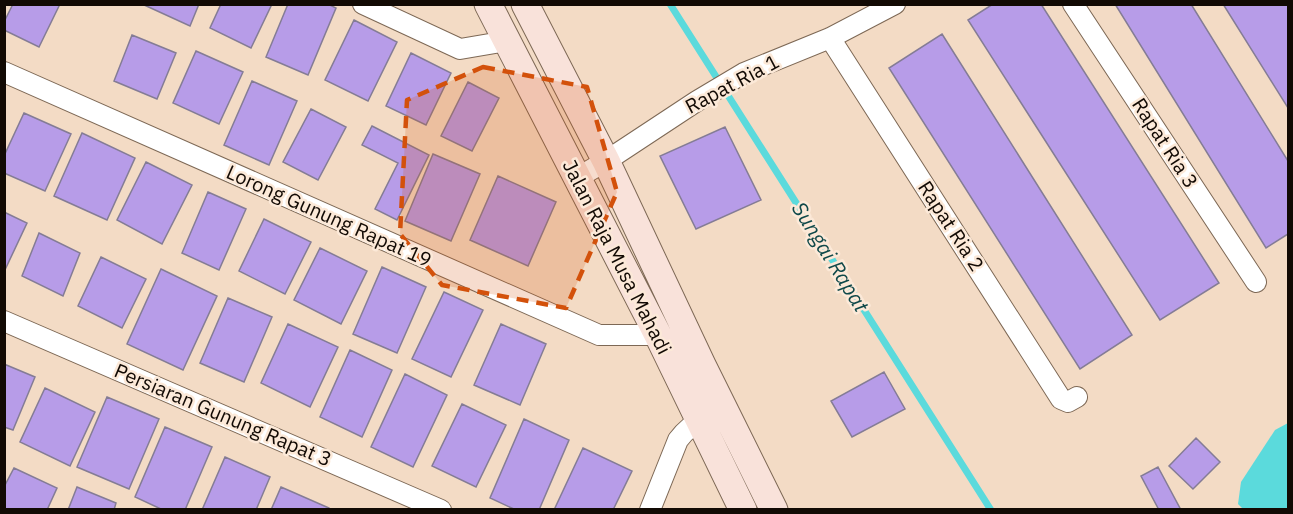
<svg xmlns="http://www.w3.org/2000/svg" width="1293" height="514" font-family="'IBM Plex Sans',sans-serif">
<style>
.water{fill:#5bdadc}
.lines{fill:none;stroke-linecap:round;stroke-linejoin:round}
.stream{stroke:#5bdadc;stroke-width:7}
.building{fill:#b79ce8;stroke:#847c95;stroke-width:1.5}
.minor-casing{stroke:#7d6855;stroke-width:22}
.secondary-casing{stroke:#7d6855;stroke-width:29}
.minor{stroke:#fff;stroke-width:20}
.secondary{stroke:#f9e2da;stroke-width:27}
.marked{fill:#d3510b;fill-opacity:0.2;stroke:#d3510b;stroke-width:4.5;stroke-dasharray:12 8;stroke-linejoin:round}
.labels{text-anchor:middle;stroke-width:5;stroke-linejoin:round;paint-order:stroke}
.street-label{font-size:20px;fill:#120a04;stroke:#fce9d8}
.water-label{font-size:21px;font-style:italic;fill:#10494a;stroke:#fce9d8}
</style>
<rect width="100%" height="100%" fill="#f3dbc5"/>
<path class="water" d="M1288 423V509H1243L1238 504 1241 482 1275 430Z"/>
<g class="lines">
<path class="stream" d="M670 4 991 510"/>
</g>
<path class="building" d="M13 4H60L39 47 4 30V22Z
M142 4H199L190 26Z
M221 4H272L251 48 210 28Z
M288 4H328L336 8 308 75 266 57Z
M993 4H1041L1219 283 1160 320 968 20Z
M1115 4H1191L1288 161V234L1266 248Z
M1223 4H1288V108Z
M354 20 397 42 368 101 325 80Z
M942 34 1132 335 1080 369 889 68Z
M132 35 176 53 157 99 114 81Z
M196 51 243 72 219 124 173 103Z
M411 53 451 73 426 125 386 106Z
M252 81 297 101 269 165 224 145Z
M468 82 499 98 472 151 441 136Z
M311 109 346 127 318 180 283 162Z
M24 113 71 134 45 191 4 173V156Z
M372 126 429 155 397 220 375 209 398 163 362 145Z
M725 127 761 200 696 229 660 156Z
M82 133 135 158 107 220 54 196Z
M433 154 480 174 451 241 405 221Z
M146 162 192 185 162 244 117 220Z
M498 176 556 202 528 266 470 240Z
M208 192 246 209 219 270 182 253Z
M4 212 27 223 4 272Z
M264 219 311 242 285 294 239 271Z
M39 233 80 253 63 296 22 276Z
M320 248 367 271 341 324 294 300Z
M101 257 146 279 122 328 78 306Z
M382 267 426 287 397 353 353 334Z
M161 269 217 296 183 370 127 344Z
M444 292 483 310 451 377 412 359Z
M228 298 272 317 244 382 200 363Z
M288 324 338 347 310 407 261 383Z
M501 324 546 344 520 405 474 385Z
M350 350 392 370 362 437 320 417Z
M4 364 35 377 13 430 4 427Z
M884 372 905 409 852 437 831 401Z
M405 374 447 395 413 467 371 447Z
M45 388 95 412 70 466 20 442Z
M107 397 159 419 129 489 77 467Z
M462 404 506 425 476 487 432 466Z
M524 419 569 440 539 510H516L490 498Z
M165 427 212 447 185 510H163L135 497Z
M1196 438 1220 462 1193 489 1169 466Z
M583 448 632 471 613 510H554Z
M225 457 270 477 256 510H202Z
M1158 467 1181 510H1159L1141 476Z
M14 468 57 488 47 510H4V487Z
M77 487 116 503 114 510H68Z
M281 487 329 508V510H271Z"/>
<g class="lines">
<defs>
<path id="minor" d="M363 4 460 49 507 41
M1073 4 1256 282
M830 38 1061 399 1068 402 1077 397
M4 72 599 335H658
M577 178 606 161 697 101 744 73 830 38 895 4
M4 321 441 510
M650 510 678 440C686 429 697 421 709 414"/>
<path id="secondary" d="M488 4 658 335 743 510
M525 4 606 161 702 365 774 510"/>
</defs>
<use href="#minor" class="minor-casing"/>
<use href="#secondary" class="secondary-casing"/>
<use href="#minor" class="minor"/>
<use href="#secondary" class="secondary"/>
</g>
<path class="marked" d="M483 67 587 87 617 192 566 308 442 285 400 234 407 100Z"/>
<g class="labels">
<g class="street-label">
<text transform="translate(732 84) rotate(-28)" y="7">Rapat Ria 1</text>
<text transform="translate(1165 143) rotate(57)" y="7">Rapat Ria 3</text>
<text transform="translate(329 216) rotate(24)" y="7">Lorong Gunung Rapat 19</text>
<text transform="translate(951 226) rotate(57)" y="7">Rapat Ria 2</text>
<text transform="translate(617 257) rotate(63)" y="7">Jalan Raja Musa Mahadi</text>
<text transform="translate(223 415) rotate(23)" y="7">Persiaran Gunung Rapat 3</text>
</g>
<g class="water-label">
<text transform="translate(830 257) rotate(58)" y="7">Sungai Rapat</text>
</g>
</g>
<rect width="1293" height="514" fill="none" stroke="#120a04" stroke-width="12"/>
</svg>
